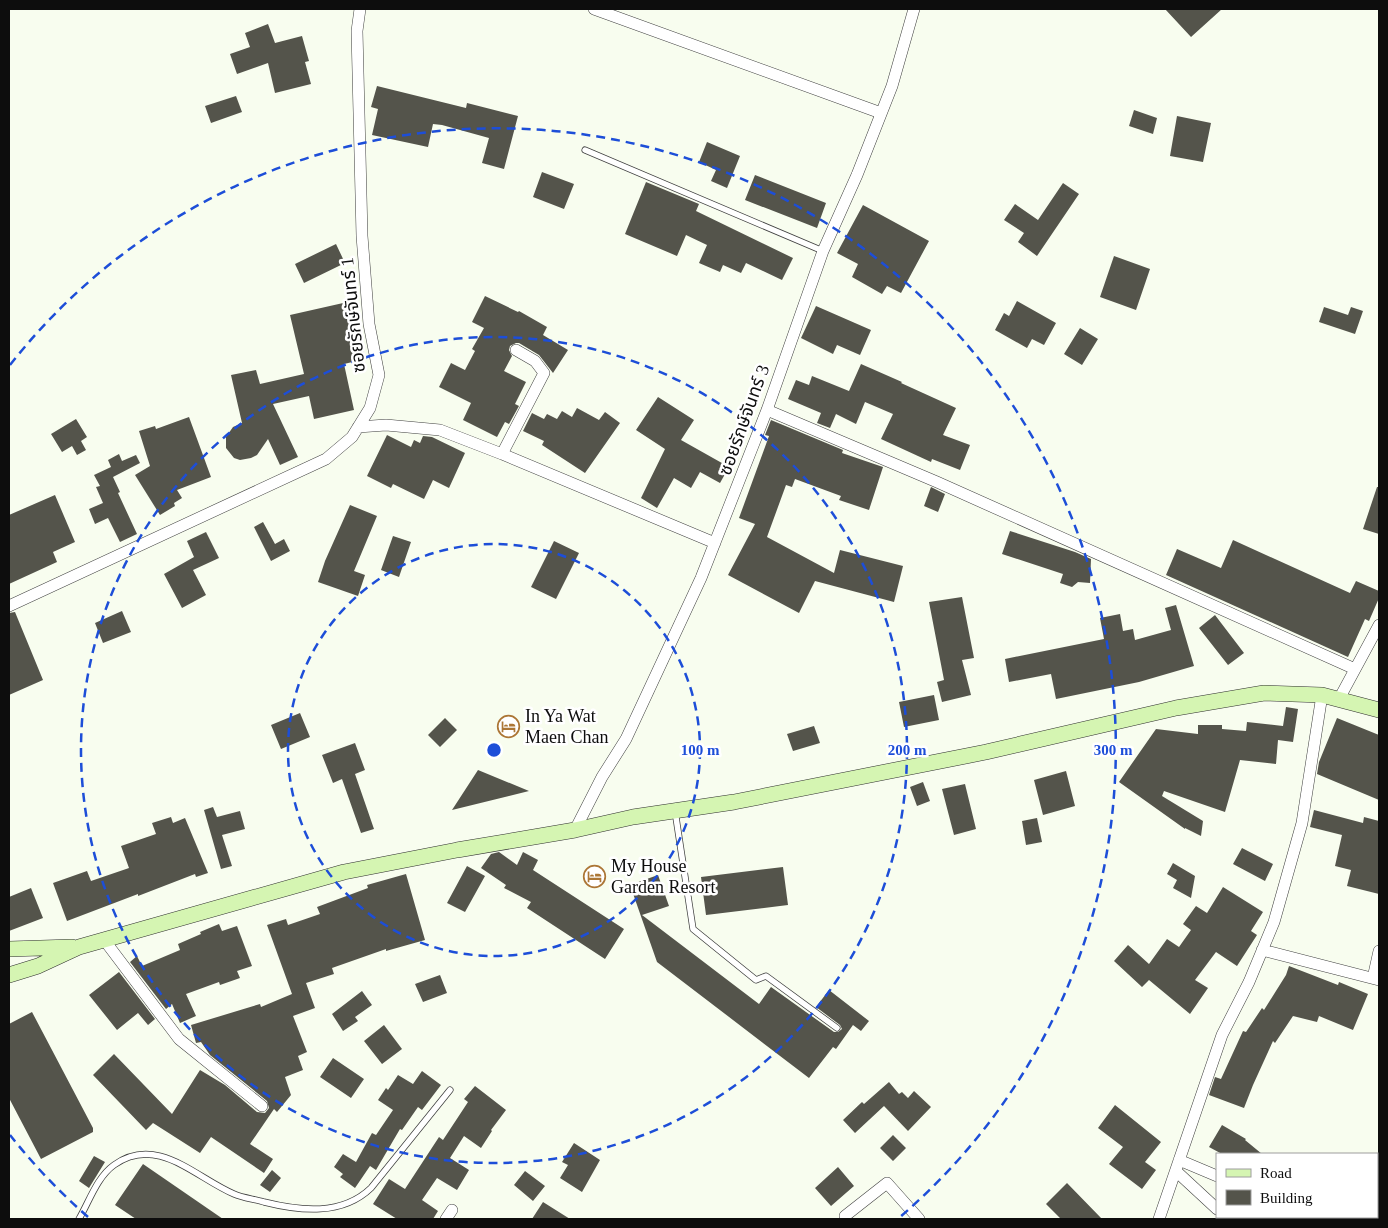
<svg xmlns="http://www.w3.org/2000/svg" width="1388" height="1228" font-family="'Times New Roman','Noto Sans Thai',serif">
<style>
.building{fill:#54544b}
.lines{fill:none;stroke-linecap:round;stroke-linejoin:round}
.service-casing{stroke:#404040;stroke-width:7}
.minor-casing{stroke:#404040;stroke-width:12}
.secondary-casing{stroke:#2f2f2f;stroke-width:16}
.service{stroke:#fff;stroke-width:5.5}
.minor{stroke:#fff;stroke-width:11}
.secondary{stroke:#d5f5b2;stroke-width:15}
.ring{fill:none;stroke:#1d4ed8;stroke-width:2.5;stroke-dasharray:9 6}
.labels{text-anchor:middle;stroke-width:5;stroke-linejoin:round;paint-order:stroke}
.street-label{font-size:18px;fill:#0d0d0d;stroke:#fff}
.poi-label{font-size:18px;fill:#0d0d0d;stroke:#fff;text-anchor:start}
.centre{fill:#1d4ed8;stroke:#fff;stroke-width:2.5}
.ring-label{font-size:15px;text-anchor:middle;font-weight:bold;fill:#1d4ed8;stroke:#fff;stroke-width:5;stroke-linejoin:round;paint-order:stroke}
</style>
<rect width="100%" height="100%" fill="#f8fdef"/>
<path class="building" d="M1165 9H1222L1191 37Z
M268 24 275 43 302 36 309 61 305 62 311 84 275 93 268 63 237 74 230 54 250 47 245 33Z
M377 86 466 108 467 103 518 116 504 169 482 163 489 138 442 125 433 124 428 147 372 135 378 109 371 107Z
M236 96 242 112 211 123 205 106Z
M1134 110 1157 118 1153 134 1129 126Z
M1177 116 1211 123 1203 162 1170 156Z
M707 142 740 156 727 188 711 181 716 170 699 162Z
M542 172 574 184 564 209 533 197Z
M755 175 826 203 817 228 745 200Z
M646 182 699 204 696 211 793 258 782 280 746 263 741 273 723 265 720 272 699 263 707 245 686 235 677 256 625 234Z
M1063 183 1079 194 1037 256 1018 242 1024 233 1004 220 1015 204 1038 220Z
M863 205 929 241 901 293 887 286 882 294 852 277 858 264 837 253Z
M336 244 345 263 304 283 295 264Z
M1114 256 1150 269 1136 310 1100 297Z
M485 296 518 312 519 311 547 327 543 335 568 350 553 373 539 355 519 343H516L510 346 509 350 512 356 504 371 526 382 515 404 519 406 509 424 505 422 497 437 463 420 471 403 439 387 451 363 465 370 475 351 472 349 484 328 472 322Z
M352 301 365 359 344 364 354 410 314 419 309 396 273 404 298 457 280 465 268 439 257 455 251 458 240 460 234 458 226 448V437L233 427 242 423 231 375 256 370 260 384 304 374 290 315Z
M1017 301 1056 323 1044 345 1032 339 1027 348 995 330 1004 313 1009 316Z
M816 306 871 330 860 355 837 345 833 354 801 338Z
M1324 307 1348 315 1351 307 1363 311 1355 334 1319 322Z
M1080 328 1098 339 1082 365 1064 354Z
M861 364 902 382 901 383 956 408 943 435 970 445 960 470 932 459 931 462 881 439 893 414 865 402 856 424 836 414 830 428 817 423 821 413 788 399 796 380 809 385 812 376 849 391Z
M658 397 694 420 681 440 729 467 720 483 700 472 691 488 674 478 657 508 641 498 665 449 636 430Z
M577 408 599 420 605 412 620 423 585 473 542 445 544 441 523 431 532 413 544 419 547 414 557 419 562 411 572 417Z
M189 417 211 477 177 490 182 498 174 503 175 506 160 515 135 475 150 466 139 431 155 426 156 429Z
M76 419 87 437 81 441 86 450 77 455 72 446 62 452 51 434Z
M771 420 843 450 842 453 883 467 869 510 839 500 841 496 795 479 792 487 786 485 767 537 834 573 840 550 903 566 894 602 815 581 799 613 728 575 755 524 739 518 769 436 765 435Z
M387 435 411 447 414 440 420 443 423 436 432 437 465 453 449 488 433 480 424 499 393 484 391 488 367 476Z
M119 454 122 461 136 455 140 463 113 477 120 492 118 493 137 534 120 542 108 518 95 524 89 509 103 503 96 487 100 486 94 475 111 467 108 460Z
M931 487 945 494 938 512 924 506Z
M1377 487H1379V534L1363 529Z
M55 495 75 542 53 552 57 562 9 584V515Z
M350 505 377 516 354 571 365 575 358 596 318 582 325 561Z
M263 522 275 544 284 539 290 551 271 561 254 527Z
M1010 531 1075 552 1091 559 1090 583 1078 582 1072 587 1060 583 1063 574 1002 554Z
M206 532 219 558 193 570 206 595 182 608 164 574 194 557 187 541Z
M393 536 411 542 399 577 381 570Z
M1233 540 1350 593 1356 581 1379 591V598L1369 621 1365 619 1348 657 1166 575 1177 549 1221 568Z
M554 541 579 553 556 599 531 587Z
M962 597 974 658 962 660 971 695 942 702 937 682 944 680 929 602Z
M1176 605 1194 666 1139 682 1056 699 1051 674 1009 682 1005 659 1104 639 1100 618 1120 614 1123 631 1133 629 1135 640 1171 630 1165 608Z
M122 611 131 632 103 643 95 623Z
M15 612 43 680 9 695V613Z
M1215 615 1244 653 1228 665 1199 628Z
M934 695 939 720 904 727 899 702Z
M1286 707 1298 709 1293 742 1278 740 1276 764 1240 760 1225 812 1164 791 1162 796 1203 821 1201 836 1185 828V829L1119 782 1156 729 1198 734V725H1222V729L1246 731 1247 722 1283 726Z
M300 713 310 737 281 749 271 725Z
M445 718 457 730 440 747 428 735Z
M1337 718 1379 735V800L1317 774 1319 762Z
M814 726 820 743 793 751 787 734Z
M355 743 365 770 355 774 374 829 361 833 342 779 333 783 322 755Z
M478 770 529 791 452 810Z
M1066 771 1075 806 1043 815 1034 780Z
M923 782 930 801 917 806 910 787Z
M965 784 976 829 954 835 942 789Z
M213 807 217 817 240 811 245 829 222 835 232 866 221 869 204 810Z
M1314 810 1363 823 1364 817 1379 821V894L1347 886 1351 870 1335 866 1342 835 1310 827Z
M171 817 173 823 185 818 208 873 196 877 195 874 138 896V894L67 921 53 883 87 871 91 881 129 868 121 846 156 834 152 823Z
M1037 818 1042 842 1026 845 1022 821Z
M1242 848 1273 864 1265 881 1233 864Z
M499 852 517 865 523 852 538 860 533 870 624 929 605 959 527 908 531 902 504 888 506 885 481 868 491 854Z
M1173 863 1195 876 1191 898 1173 888 1177 880 1167 874Z
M467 866 485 876 465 912 447 903Z
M783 867 788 905 706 915 701 877Z
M406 874 425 940 386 951V949L332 968 334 974 306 983 315 1008 293 1016 307 1052 298 1056 303 1070 285 1077 291 1095 277 1112 274 1109 250 1144 273 1159 264 1173 211 1137 200 1153 153 1123 146 1130 93 1075 114 1054 172 1114 200 1070 225 1085 257 1112 265 1113 269 1108 267 1101 210 1055 201 1042 196 1043 191 1025 260 1004 261 1007 292 994 267 925 286 919 288 925 320 914 317 907 368 888 367 885Z
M658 875 669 906 642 915 759 1004 771 987 834 1032H838L842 1029 840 1025 816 1007 829 990 869 1021 861 1031 853 1025 836 1049 833 1047 809 1078 657 962 630 885Z
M1223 887 1263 912 1251 931 1257 935 1237 966 1216 952 1195 980 1208 988 1190 1014 1149 980 1142 987 1114 961 1128 945 1149 964 1167 939 1179 947 1191 930 1183 924 1196 906 1207 913Z
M31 888 43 918 9 931V897Z
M219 924 222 931 237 926 252 966 237 971 240 978 220 985 219 982 186 994 196 1016 180 1023 172 1004 166 1009 130 962 137 956 142 966 180 950 178 944 201 934 200 932Z
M1289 966 1338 985 1339 982 1368 994 1353 1030 1319 1016 1317 1022 1293 1016 1275 1043 1273 1041 1253 1085 1244 1108 1209 1095 1215 1077 1221 1079 1243 1031 1246 1032 1262 1008 1264 1010 1286 975Z
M119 972 155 1019 148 1025 138 1013 117 1030 89 995Z
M440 975 447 993 423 1002 415 984Z
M362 991 372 1005 355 1017 358 1021 343 1031 332 1014Z
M32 1012 93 1128V1132L41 1159 9 1098V1024Z
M384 1025 402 1049 382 1064 364 1041Z
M333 1058 364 1079 351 1098 320 1077Z
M422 1071 441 1085 422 1110 418 1107 402 1130 400 1129 376 1170 370 1166 355 1188 340 1177 343 1174 334 1167 343 1154 356 1162 372 1133 376 1135 393 1110 378 1100 386 1088 388 1090 398 1075 413 1084Z
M889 1082 899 1094 902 1092 908 1098 914 1091 931 1107 908 1131 884 1106 855 1133 843 1120 862 1102 864 1104Z
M475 1086 506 1110 491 1130 492 1131 481 1148 464 1136 450 1158 469 1170 457 1190 437 1178 422 1200 438 1211 433 1219H397L373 1204 389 1179 405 1189 439 1137 443 1140 468 1102 464 1099Z
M1115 1105 1161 1142 1145 1162 1156 1170 1142 1189 1109 1164 1123 1147 1098 1128Z
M1222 1125 1246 1139 1245 1140 1262 1154H1222L1209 1147Z
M893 1135 906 1148 893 1161 880 1148Z
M574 1143 600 1160 582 1192 560 1178 568 1165 562 1162Z
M94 1156 105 1162 89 1188 79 1181Z
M143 1164 223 1219H136L115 1205Z
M838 1167 854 1186 831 1206 815 1188Z
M272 1170 281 1178 270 1192 260 1185Z
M525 1171 545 1186 533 1201 514 1185Z
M1067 1183 1102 1219H1061L1046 1204Z
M543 1202 570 1219H532Z"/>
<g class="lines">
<defs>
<path id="service" d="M585 150 823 251
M675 811 693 929 756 980 766 976 837 1028
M79 1219C89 1202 97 1177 114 1165 157 1134 196 1178 234 1194 243 1198 254 1199 264 1202 300 1211 342 1216 371 1188L450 1090"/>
<path id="minor" d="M594 9 881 113
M767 410 937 482 1355 669
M358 427 386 425 440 430 502 454 715 543
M502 454 544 373 535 361 516 350
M9 606 326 459 352 437 370 408 379 375 369 324 362 236 357 31 360 9
M1339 699 1379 625
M575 830 602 777 626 739 701 578 767 410 823 251 857 175 892 86 914 9
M105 941 179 1039 262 1106
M1262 950 1379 980
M1373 978 1379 951
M1179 1160 1217 1176
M1177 1172 1217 1209
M845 1216 887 1183 919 1219
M1225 1217 1228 1219
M1267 1217 1270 1219
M446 1219 452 1210
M1159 1219 1222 1035 1249 982 1274 922 1302 823 1322 695"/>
<path id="secondary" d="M9 949 72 947
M9 975 38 966 79 947 344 872 457 850 575 830 633 817 734 802 986 752 1176 708 1264 693 1322 695 1379 710"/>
</defs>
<use href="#service" class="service-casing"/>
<use href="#minor" class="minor-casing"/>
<use href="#secondary" class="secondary-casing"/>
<use href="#service" class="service"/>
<use href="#minor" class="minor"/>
<use href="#secondary" class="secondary"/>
</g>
<g class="ring">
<circle cx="494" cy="750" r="206"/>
<circle cx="494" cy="750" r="413"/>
<path d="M88 1217A619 619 0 0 1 10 1135M10 365A619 619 0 1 1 900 1217"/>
</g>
<defs>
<symbol id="hotel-ring" viewBox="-11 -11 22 22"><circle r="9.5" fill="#fff" stroke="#ac7636" stroke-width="1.5"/><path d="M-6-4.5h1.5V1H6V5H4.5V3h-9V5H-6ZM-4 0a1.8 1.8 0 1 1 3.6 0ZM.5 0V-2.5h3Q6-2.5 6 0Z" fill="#ac7636"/></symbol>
</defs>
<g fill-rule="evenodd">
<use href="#hotel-ring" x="496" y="714" width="25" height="25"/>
<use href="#hotel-ring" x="582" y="864" width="25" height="25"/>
</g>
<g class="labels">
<g class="street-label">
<text transform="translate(353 315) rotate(-96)" y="6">ซอยรักษ์จันทร์ 1</text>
<text transform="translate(744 420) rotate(-70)" y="6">ซอยรักษ์จันทร์ 3</text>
</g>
<g class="poi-label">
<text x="525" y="722">In Ya Wat<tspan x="525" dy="21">Maen Chan</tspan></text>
<text x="611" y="872">My House<tspan x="611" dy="21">Garden Resort</tspan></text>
</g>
</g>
<circle cx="494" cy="750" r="8" class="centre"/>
<g class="ring-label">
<text x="700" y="755">100 m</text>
<text x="907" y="755">200 m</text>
<text x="1113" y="755">300 m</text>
</g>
<rect width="1388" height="1228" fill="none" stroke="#0d0d0d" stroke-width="20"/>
<rect x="1216" y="1153" width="162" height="65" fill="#ffffff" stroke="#9e9e9e"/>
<rect x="1226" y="1169" width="25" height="8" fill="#d5f5b2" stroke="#9e9e9e"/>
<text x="1260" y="1178" font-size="15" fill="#0d0d0d">Road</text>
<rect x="1226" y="1190" width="25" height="15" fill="#54544b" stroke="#9e9e9e"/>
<text x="1260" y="1203" font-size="15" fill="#0d0d0d">Building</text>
</svg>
